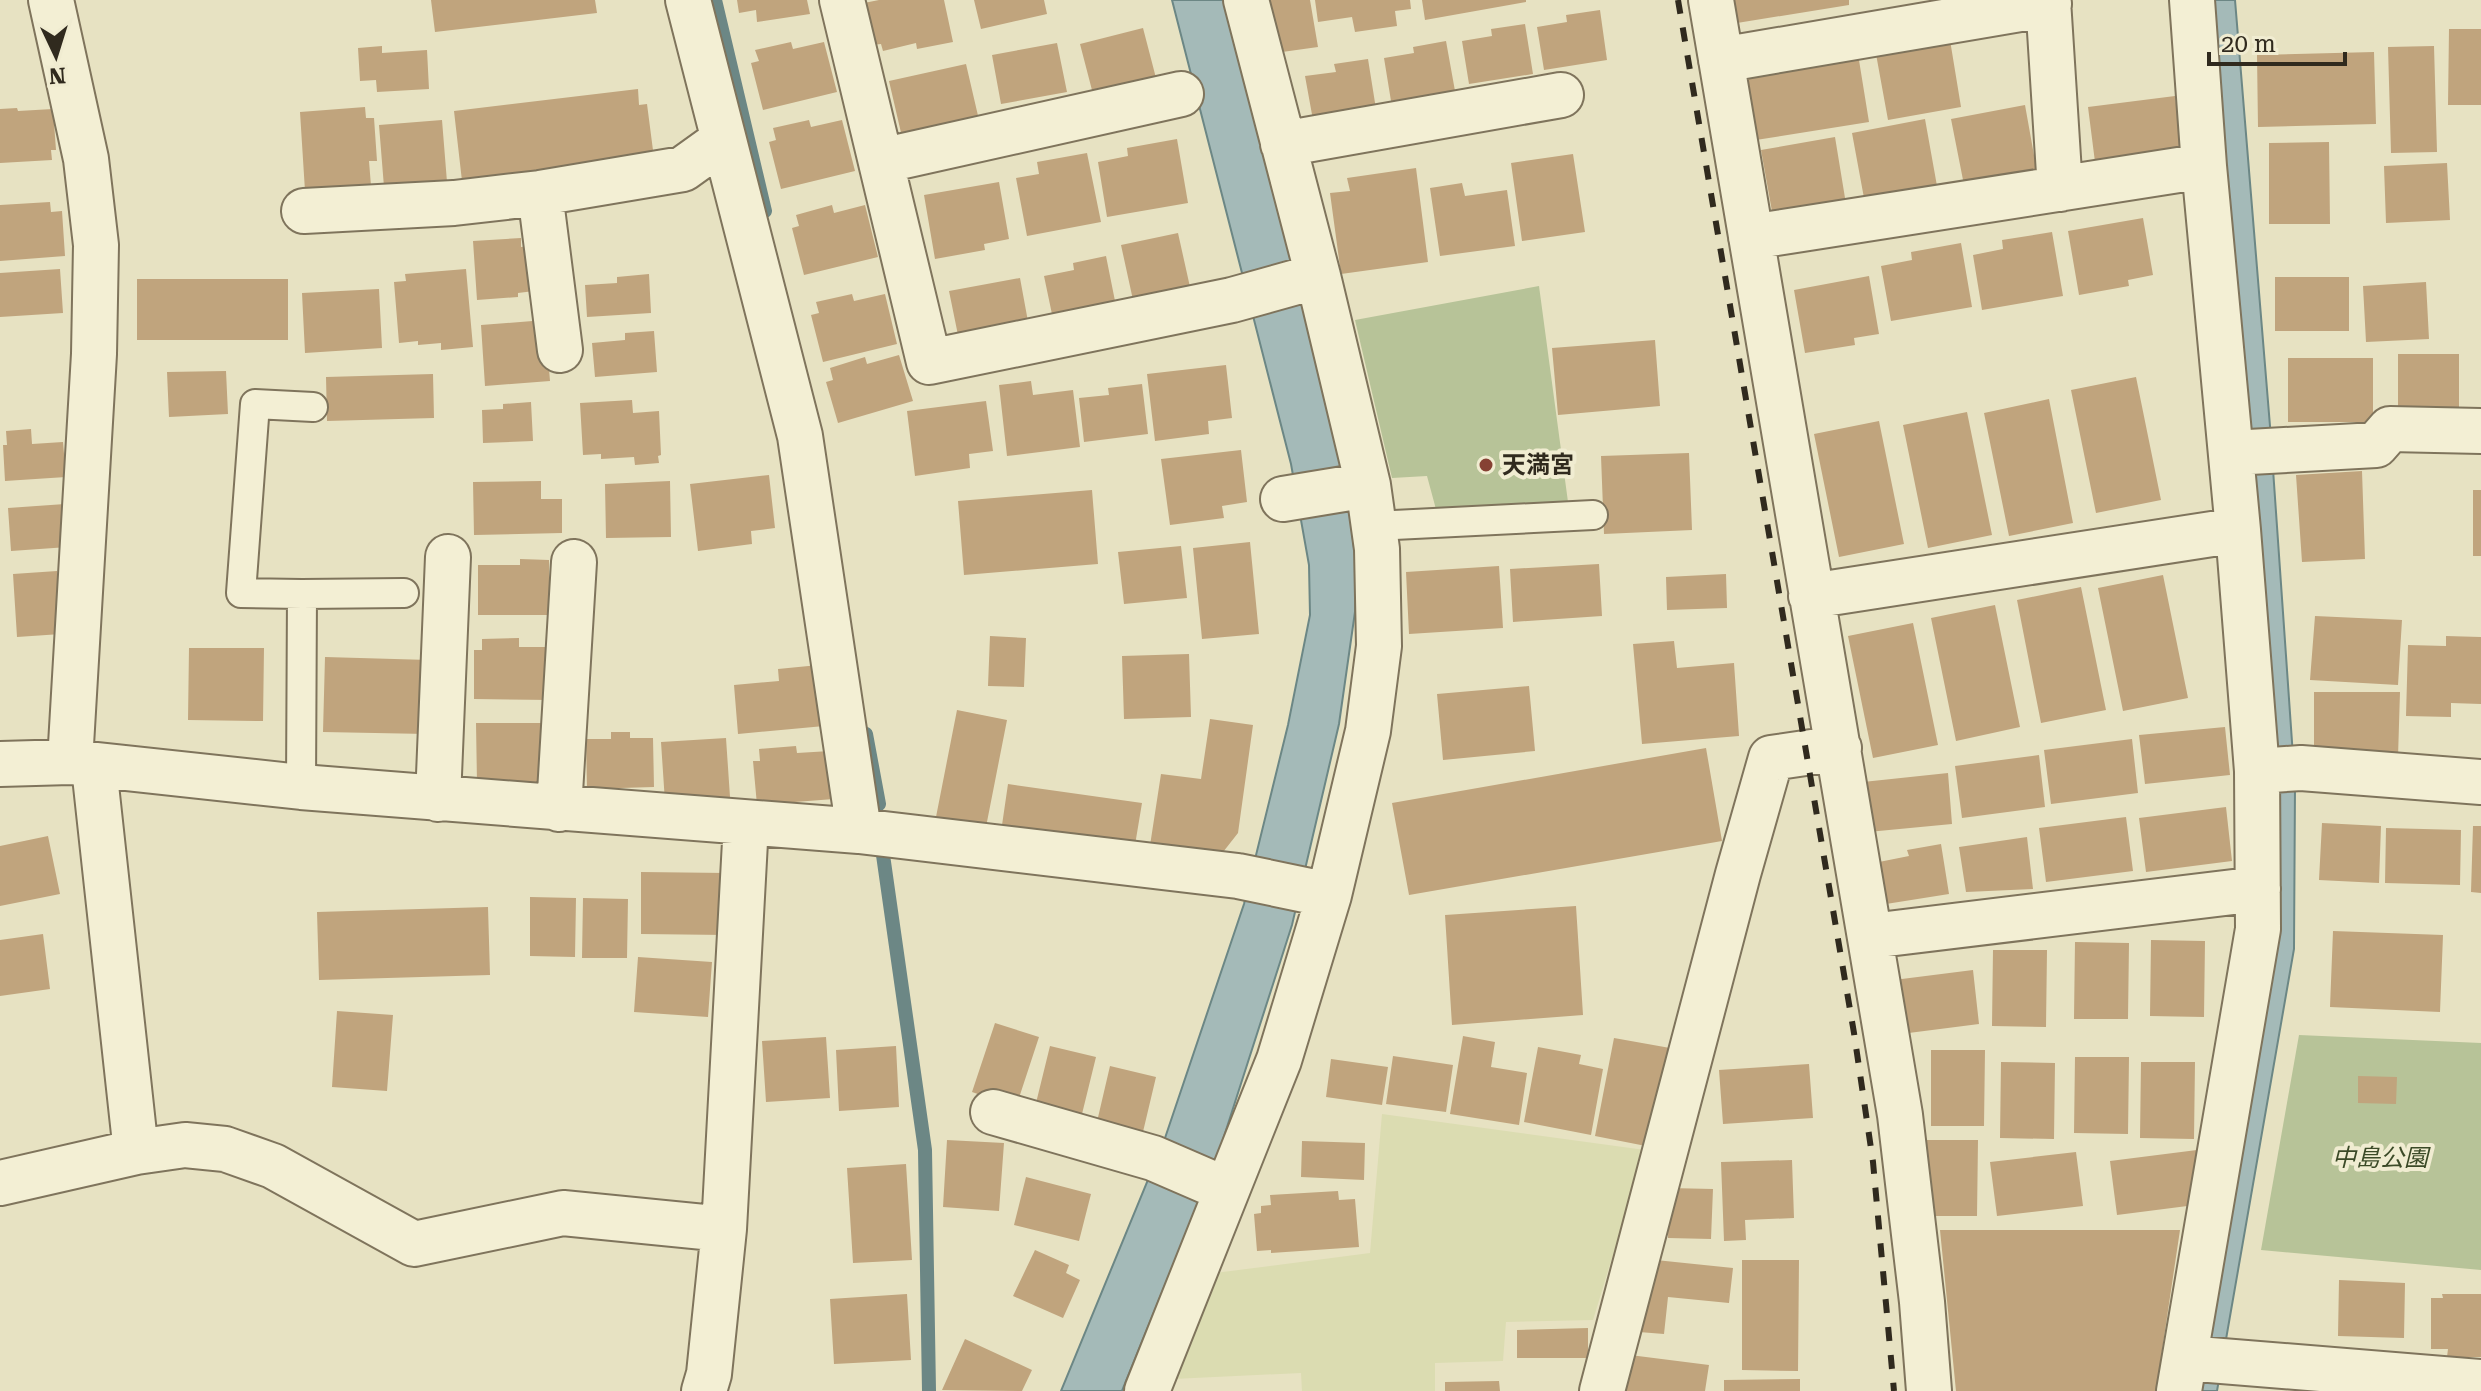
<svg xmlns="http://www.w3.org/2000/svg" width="2481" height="1391" font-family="'Roboto Serif','Noto Sans JP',serif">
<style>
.farmland{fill:#dbdcb1}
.green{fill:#b7c398}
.water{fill:#a4bab8;stroke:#6c8785;stroke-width:2}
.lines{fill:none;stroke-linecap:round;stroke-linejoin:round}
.stream{stroke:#6c8785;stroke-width:14}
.building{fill:#c0a47d}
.service-casing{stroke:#7f745c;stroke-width:32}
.minor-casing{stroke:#7f745c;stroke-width:48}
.service{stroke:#f3efd4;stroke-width:28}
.minor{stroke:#f3efd4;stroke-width:44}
.rail{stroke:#302a1e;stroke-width:6;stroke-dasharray:14 14;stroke-linecap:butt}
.poi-dot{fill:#864134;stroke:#f0ecd1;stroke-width:3}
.labels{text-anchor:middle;stroke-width:8;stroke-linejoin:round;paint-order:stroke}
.poi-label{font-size:24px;font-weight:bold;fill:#302a1e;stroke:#f0ecd1;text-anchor:start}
.park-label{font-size:24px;font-style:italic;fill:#3b4a27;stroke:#f0ecd1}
</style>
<rect width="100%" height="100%" fill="#e7e2c2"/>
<path class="farmland" d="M1382 1114 1645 1150 1593 1320 1506 1322 1503 1361 1435 1363V1391H1302L1301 1373 1173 1379 1215 1273 1370 1253Z"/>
<path class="green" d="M1539 286 1568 502 1437 513 1427 476 1392 478 1355 320Z
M2299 1035 2481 1043V1270L2261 1250Z"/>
<path class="water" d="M1172 0H1225L1344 468 1356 564 1355 612 1339 724 1292 925 1219 1152 1122 1391H1061L1164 1141 1244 904 1288 725 1310 615 1309 565 1291 464Z
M2211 0H2235L2270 426 2295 785 2294 949 2217 1391H2193L2273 947Z"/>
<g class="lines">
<path class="stream" d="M715 0 765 211
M866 734 879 804
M883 855 925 1150 929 1391"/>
</g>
<path class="building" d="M431 0H595L597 13 435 32Z
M737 0H807L810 14 757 22 756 10 739 13Z
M879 0H944L953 42 917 49 916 43 883 51 881 44 872 45 864 3Z
M974 0H1044L1047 14 981 29Z
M1267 0H1310L1318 47 1275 53Z
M1315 0H1410L1411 9 1395 11 1397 26 1355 32 1352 17 1318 22Z
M1422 0H1526V2L1425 20Z
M1733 0H1849V5L1737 23Z
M1600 10 1607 60 1544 70 1537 27 1567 22 1566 15Z
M1525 24 1533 74 1469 84 1462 41 1492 36 1491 29Z
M1143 28 1156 78 1093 94 1080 44Z
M2449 29H2481V105H2448Z
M1950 40 1961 107 1888 120 1876 54Z
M1446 41 1455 91 1391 101 1384 58 1414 53 1413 47Z
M791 42 793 49 824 42 837 92 763 110 751 63 759 61 755 50Z
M1057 43 1067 92 1001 104 992 55Z
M382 46V53L427 50 429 89 377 92 376 80 360 81 358 48Z
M2434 46 2437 152 2391 153 2388 47Z
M2374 52 2376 124 2258 127 2257 55Z
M1858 54 1869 122 1756 140 1745 73Z
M1368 59 1376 109 1313 120 1305 76 1336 72 1334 64Z
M966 64 979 120 902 137 889 81Z
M638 89 639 105 647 104 654 158 462 181 454 111Z
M2175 96 2182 151 2095 162 2088 107Z
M2025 105 2037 172 1964 185 1951 119Z
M365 107 366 118H374L377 161H369L371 186 305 191 300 112Z
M17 108 18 111 53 109 56 150H51L52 160 0 163V109Z
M1925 119 1937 186 1864 198 1852 133Z
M442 120 447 182 384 187 379 125Z
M809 120 811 127 842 120 855 171 781 189 769 142 776 140 773 128Z
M1835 137 1846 204 1773 217 1761 150Z
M1177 139 1188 203 1107 217 1098 162 1128 156 1127 148Z
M2329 142 2330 224H2269V143Z
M1087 153 1101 222 1027 236 1016 178 1039 174 1037 162Z
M1573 154 1585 232 1522 241 1511 163Z
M2447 163 2450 220 2386 223 2384 166Z
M1416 168 1428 262 1341 274 1330 193 1350 191 1347 178Z
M999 182 1009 239 984 244 985 250 935 259 924 195Z
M1462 183 1465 196 1507 190 1515 246 1440 256 1430 188Z
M50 202 51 212 62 211 65 256 0 261V205Z
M832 205 834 213 865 205 878 257 804 275 792 228 799 226 796 215Z
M2143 218 2153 275 2128 280 2129 286 2079 295 2068 231Z
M2052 232 2063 296 1982 310 1973 255 2003 249 2002 240Z
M1178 233 1190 287 1133 300 1121 245Z
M521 238V247L531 246 534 291 518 293V297L477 300 473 241Z
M1961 243 1972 307 1891 321 1881 266 1912 260 1911 252Z
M1106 256 1116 306 1053 319 1044 276 1074 270 1073 263Z
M60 269 63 313 0 317V273Z
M466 269 473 347 441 350V343L418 345V341L399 343 394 282 406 281 405 274Z
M649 274 651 313 587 317 585 285 617 283V277Z
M1869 276 1879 334 1854 338 1855 345 1805 353 1794 290Z
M2275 277H2349V331H2275Z
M1020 278 1029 327 959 340 949 291Z
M137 279H288V340H137Z
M2426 282 2429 339 2366 342 2363 286Z
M379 289 382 348 305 353 302 293Z
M852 294 854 301 885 294 897 344 823 362 811 315 819 313 816 302Z
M545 320 550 381 485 386 481 325Z
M654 331 657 372 595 377 592 343 625 340V333Z
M1655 340 1660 406 1558 415 1552 348Z
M2398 354H2459V421L2398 420Z
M899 355 913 401 838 423 826 382 833 380 830 368 865 357 867 364Z
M2288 358H2373V422H2288Z
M1226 365 1232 418 1208 421 1209 434 1155 441 1147 374Z
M226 371 228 414 169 417 167 372Z
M433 374 434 418 327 421 326 377Z
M2136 377 2161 500 2096 513 2071 390Z
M1031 381 1033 395 1073 390 1080 447 1007 456 999 385Z
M1142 384 1148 434 1084 442 1079 398 1109 395 1108 388Z
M2049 399 2073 523 2009 536 1984 413Z
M632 400 633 413 659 411 661 455 658 456 659 463 635 465 634 457 601 459V454L583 455 580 403Z
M986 401 993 451 969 454 970 468 915 476 907 411Z
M531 402 533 441 483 443 482 410 503 409V404Z
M1967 412 1992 535 1928 548 1903 425Z
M1879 421 1904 544 1839 557 1814 434Z
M31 429 32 444 63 442 66 477 5 481 3 445H7L6 431Z
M1241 450 1247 502 1222 506 1224 518 1170 525 1161 459Z
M1689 453 1692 530 1604 534 1601 456Z
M2362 471 2365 559 2302 562 2296 475Z
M769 475 775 528 751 531 752 544 698 551 690 484Z
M541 481V499H562V533L474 535 473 482Z
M670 481 671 537 606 538 605 484Z
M1092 490 1098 564 964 575 958 501Z
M2473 490H2481V556H2473Z
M65 504 68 547 11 551 8 508Z
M1250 542 1259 634 1202 639 1193 548Z
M1181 546 1187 598 1124 604 1118 552Z
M520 559 549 560V615H478V565H520Z
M1599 564 1602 616 1513 622 1510 569Z
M1499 566 1503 628 1409 634 1406 572Z
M57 571 61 634 17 637 13 574Z
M1726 574 1727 608 1667 610 1666 577Z
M2163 575 2188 698 2123 711 2098 588Z
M2081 587 2106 710 2041 723 2017 600Z
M1995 605 2020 727 1956 741 1931 618Z
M2315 616 2402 620 2398 685 2310 680Z
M1913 623 1938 745 1873 758 1848 636Z
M990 636 1026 638 1024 687 988 686Z
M2446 636 2481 637V704L2451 703V717L2406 716 2408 645 2446 646Z
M519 638V647H551L550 700 474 699V650H482V639Z
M1674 641 1677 668 1734 663 1739 736 1642 744 1633 644Z
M189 648H264L263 721 188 720Z
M1189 654 1191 717 1124 719 1122 656Z
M325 657 429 660 427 734 323 732Z
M829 664 835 725 738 734 734 685 779 681 778 669Z
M1529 686 1535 751 1443 760 1437 694Z
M2314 692H2400L2398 757 2314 756Z
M957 710 1007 720 986 827 936 817Z
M1210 719 1253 725 1238 833 1216 861 1149 852 1161 774 1201 779Z
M476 723H546V782L477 783Z
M2225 727 2230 775 2145 784 2139 735Z
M611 732H630V738H653L654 787 587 789 586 739H611Z
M726 738 730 797 665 802 661 742Z
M2132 739 2138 793 2051 804 2044 750Z
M796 746 797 753 830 751 834 799 757 805 753 761H760L759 749Z
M1706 748 1722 841 1409 895 1392 803Z
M2039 755 2045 807 1962 818 1955 766Z
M1948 773 1952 824 1868 832 1863 782Z
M1008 784 1142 803 1134 851 1001 832Z
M2226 807 2232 861 2146 872 2139 818Z
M2126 817 2133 871 2046 882 2039 828Z
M2322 823 2381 826 2379 883 2319 880Z
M2473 826H2481V893L2471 892Z
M2386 828 2461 830 2460 885 2385 883Z
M48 836 60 894 0 906V846Z
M2027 837 2033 889 1966 892 1959 847Z
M1941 844 1949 894 1886 904 1879 862 1909 856 1907 850Z
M641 872 727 873 726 935 641 934Z
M530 897 576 898 575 957 530 956Z
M583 898 628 899 627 958H582Z
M1576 906 1583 1015 1452 1025 1445 915Z
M488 907 490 975 319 980 317 912Z
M2333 931 2443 935 2440 1012 2330 1007Z
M43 934 50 989 0 996V940Z
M2151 940 2205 941 2204 1017 2150 1016Z
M2075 942 2129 943 2128 1019H2074Z
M1993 950H2047L2046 1027 1992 1026Z
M638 957 712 962 708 1017 634 1012Z
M1973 970 1979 1024 1893 1035 1886 981Z
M337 1011 393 1015 387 1091 332 1087Z
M995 1023 1039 1037 1016 1107 972 1092Z
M1463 1036 1495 1042 1491 1067 1527 1073 1519 1125 1450 1114Z
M826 1037 830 1098 766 1102 762 1041Z
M1614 1038 1670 1048 1651 1147 1595 1136Z
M896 1046 899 1107 839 1111 836 1050Z
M1050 1046 1096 1057 1082 1114 1036 1103Z
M1538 1047 1581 1055 1579 1064 1603 1069 1591 1135 1524 1122Z
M1931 1050H1985L1984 1126H1931Z
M1393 1056 1453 1065 1446 1112 1386 1104Z
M2075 1057H2129L2128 1134 2074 1133Z
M1331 1059 1388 1067 1382 1105 1326 1097Z
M2001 1062 2055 1063 2054 1139 2000 1138Z
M2141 1062H2195L2194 1139 2140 1138Z
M1809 1064 1813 1118 1723 1124 1719 1070Z
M1110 1066 1156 1077 1142 1136 1096 1126Z
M2358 1076 2397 1077 2396 1104 2358 1103Z
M947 1140 1004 1143 999 1211 943 1207Z
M1924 1140H1978L1977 1216H1923Z
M1302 1141 1365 1143 1364 1180 1301 1177Z
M2197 1150 2203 1204 2117 1215 2110 1161Z
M2076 1152 2083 1206 1997 1216 1990 1162Z
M1792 1160 1794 1218 1745 1220 1746 1240 1724 1241 1721 1162Z
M906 1164 912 1260 853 1263 847 1168Z
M1026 1177 1091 1194 1079 1241 1014 1225Z
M1669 1188 1713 1189 1711 1239 1668 1238Z
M1338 1191 1339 1200 1355 1199 1359 1247 1271 1253V1250L1257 1251 1254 1214 1261 1213V1206L1271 1205 1270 1195Z
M1940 1230H2180L2156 1391H1956Z
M1035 1250 1069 1265 1066 1273 1080 1280 1063 1318 1013 1296Z
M1646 1259 1733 1268 1729 1303 1668 1297 1664 1334 1639 1332Z
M1742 1260H1799L1798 1371 1742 1370Z
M2339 1280 2405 1283 2404 1338 2338 1336Z
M907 1294 911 1360 834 1364 830 1299Z
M2442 1294H2481V1357H2447L2448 1349H2431V1298H2443Z
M1588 1328V1358H1517V1330Z
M965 1339 1032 1370 1022 1391 942 1390Z
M1630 1355 1709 1365 1705 1391H1626Z
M1800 1379V1391H1724V1380Z
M1499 1381 1500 1391H1445V1382Z"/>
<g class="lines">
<defs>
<path id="service" d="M1374 526 1593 515
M302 594 241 593 255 404 313 407
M301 787 302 594 404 593"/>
<path id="minor" d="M51 0 86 159 96 245 94 354 70 762
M688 0 800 436 859 831
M842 0 929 362 1232 300 1318 276
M1711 0 1900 1115 1922 1302 1929 1391
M2048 0 2060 189
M1721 60 2049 4
M1283 144 1561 95
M881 161 1181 94
M540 193 560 350
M304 211 454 203 540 193 683 169 722 141
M1751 237 2204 166
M2231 453 2376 445 2390 429 2481 431
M1283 499 1368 485
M1811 596 2238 530
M0 764 70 762 301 787 859 831 1238 876 1329 895
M94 767 136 1152
M2257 771 2301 768 2481 782
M438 799 448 557
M559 809 574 562
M1871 936 2258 889
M993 1112 1153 1158 1227 1190
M0 1183 136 1152 185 1145 225 1149 273 1166 414 1244 563 1213 724 1229
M2185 1358 2481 1382
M704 1391 709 1374 724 1229 746 823
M1147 1391 1279 1060 1329 895 1368 731 1379 646 1377 549 1368 485 1318 276 1246 0
M1602 1391 1738 874 1771 758 1839 748
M2179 1391 2258 929 2257 771 2238 530 2204 166 2192 0"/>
</defs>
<use href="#service" class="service-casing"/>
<use href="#minor" class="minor-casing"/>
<use href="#service" class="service"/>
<use href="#minor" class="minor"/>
<path class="rail" d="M1678 0 1854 1033 1873 1162 1894 1391"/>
</g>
<circle class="poi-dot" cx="1486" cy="465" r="8"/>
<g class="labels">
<g class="poi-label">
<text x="1502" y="473">天満宮</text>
</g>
<g class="park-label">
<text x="2380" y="1166">中島公園</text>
</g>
</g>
<g transform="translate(56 56) rotate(176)" stroke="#f0ecd1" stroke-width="6" paint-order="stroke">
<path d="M0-6L14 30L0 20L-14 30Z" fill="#302a1e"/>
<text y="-12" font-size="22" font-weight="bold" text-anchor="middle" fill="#302a1e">N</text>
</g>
<path d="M2209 52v12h136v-12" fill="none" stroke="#302a1e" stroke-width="4"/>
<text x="2221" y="52" font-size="24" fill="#302a1e" stroke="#f0ecd1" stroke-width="6" paint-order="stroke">20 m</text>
</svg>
